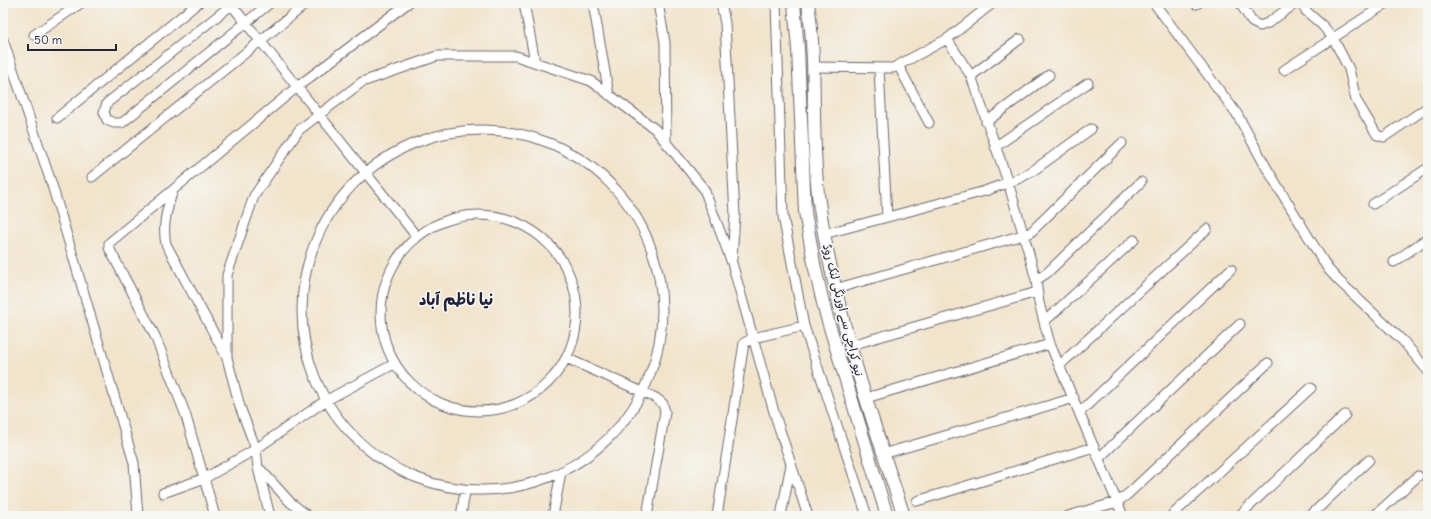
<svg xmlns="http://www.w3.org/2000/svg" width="1431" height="519" font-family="Delius,'Playpen Sans Arabic',sans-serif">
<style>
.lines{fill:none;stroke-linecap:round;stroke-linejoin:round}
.minor-casing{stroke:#6a666d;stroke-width:11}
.tertiary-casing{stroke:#6a666d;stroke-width:14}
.minor{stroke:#fff;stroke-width:9}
.tertiary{stroke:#fff;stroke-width:12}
.labels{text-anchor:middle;stroke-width:3.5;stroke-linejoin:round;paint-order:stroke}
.street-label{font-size:12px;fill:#22223b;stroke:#f6f6f2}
.district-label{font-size:16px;font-weight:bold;fill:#22223b;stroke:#f6f6f2}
</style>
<rect width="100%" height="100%" fill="#f6f6f2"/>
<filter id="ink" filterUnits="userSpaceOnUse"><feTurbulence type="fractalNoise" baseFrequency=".025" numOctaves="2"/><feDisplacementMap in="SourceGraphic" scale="8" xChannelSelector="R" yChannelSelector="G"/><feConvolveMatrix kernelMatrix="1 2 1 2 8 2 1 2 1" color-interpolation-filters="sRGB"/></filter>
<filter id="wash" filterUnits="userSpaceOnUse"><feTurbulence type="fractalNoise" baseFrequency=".012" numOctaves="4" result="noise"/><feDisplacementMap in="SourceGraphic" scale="16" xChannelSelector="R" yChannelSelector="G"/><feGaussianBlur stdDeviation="0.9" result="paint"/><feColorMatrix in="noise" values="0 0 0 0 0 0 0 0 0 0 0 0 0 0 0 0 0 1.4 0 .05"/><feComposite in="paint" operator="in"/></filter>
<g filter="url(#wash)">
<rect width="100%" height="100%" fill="#f1e4cb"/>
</g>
<g filter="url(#ink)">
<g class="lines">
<defs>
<path id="minor" d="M230 3 417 237
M234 3 107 103 104 112 107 120 114 123H122L270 3
M524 3 535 62
M593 3 609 95
M658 3 665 42 666 143
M721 3 725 23 735 215 732 259
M776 3 783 216 804 326 867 516
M1154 3 1237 114 1266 167 1328 269 1339 281 1403 341 1428 371
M1240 3 1252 22 1260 26 1268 23 1296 3
M1302 3 1306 11 1323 26 1333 38 1349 69 1356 100 1377 135 1384 137 1428 107
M1196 4 1198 3
M34 35 81 3
M947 39 971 76 1008 182 1028 250 1036 280 1039 303 1050 344 1123 516
M3 40 52 185 134 463 138 516
M898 65 929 123
M813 67 893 68 947 39 993 3
M879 69 887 217
M1284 70 1387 3
M971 76 1020 39
M57 118 198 3
M986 122 1049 75
M302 310a180 180 0 1 1 360 0a180 180 0 1 1-360 0Z
M995 147 1088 83
M92 177 307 3
M173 190C167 209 162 225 166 244L226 356
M1373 204 1428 168
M381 313a98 98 0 1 1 196 0a98 98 0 1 1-196 0Z
M824 234 985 191 1020 178 1034 170 1091 129
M1394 262 1428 238
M1036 280 1047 273 1141 182
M835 289 1030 233 1122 143
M1044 322 1134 240
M851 345 1037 292
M566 358 656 398 663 404 665 412 647 516
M1060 365 1207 229
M866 398 1050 344
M1080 412 1231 269
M883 454 1074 398
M1099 458 1240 324
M261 470 290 502 308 516
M163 493 205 478 256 449 325 401 394 364
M917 501 1094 447
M215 516 185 413 155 336 109 248V243L297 87 408 3
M270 516 258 468 256 449 240 407 227 358V275L254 196 299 130 362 82 437 56H516L591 81 655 129 704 189 732 263 774 412 808 516
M461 516 465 492
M553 516 561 472
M717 516 744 343 753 338 804 326
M781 516 791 464
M1068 516 1117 502 1128 494 1268 363
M1171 516 1311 388
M1239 516 1345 415
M1310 516 1369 460
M1374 516 1418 476"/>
<path id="tertiary" d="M794 3 798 49 805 212 815 269 825 311 887 516
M808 3C818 69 810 136 819 202 834 309 870 413 904 516"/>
</defs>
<use href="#minor" class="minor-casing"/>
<use href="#tertiary" class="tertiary-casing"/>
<use href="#minor" class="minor"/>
<use href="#tertiary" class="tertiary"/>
</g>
</g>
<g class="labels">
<g class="street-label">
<text transform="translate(843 310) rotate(76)" y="4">نیو کراچی سے اورنگی لنک روڈ</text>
</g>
<g class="district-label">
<text x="456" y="305">نیا ناظم آباد</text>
</g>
</g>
<rect width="1431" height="519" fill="none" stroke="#f6f6f2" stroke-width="16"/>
<path d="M28 44v6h88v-6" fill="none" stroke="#22223b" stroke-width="2"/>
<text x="34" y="44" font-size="12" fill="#22223b" stroke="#f6f6f2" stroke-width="3" paint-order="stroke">50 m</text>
</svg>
